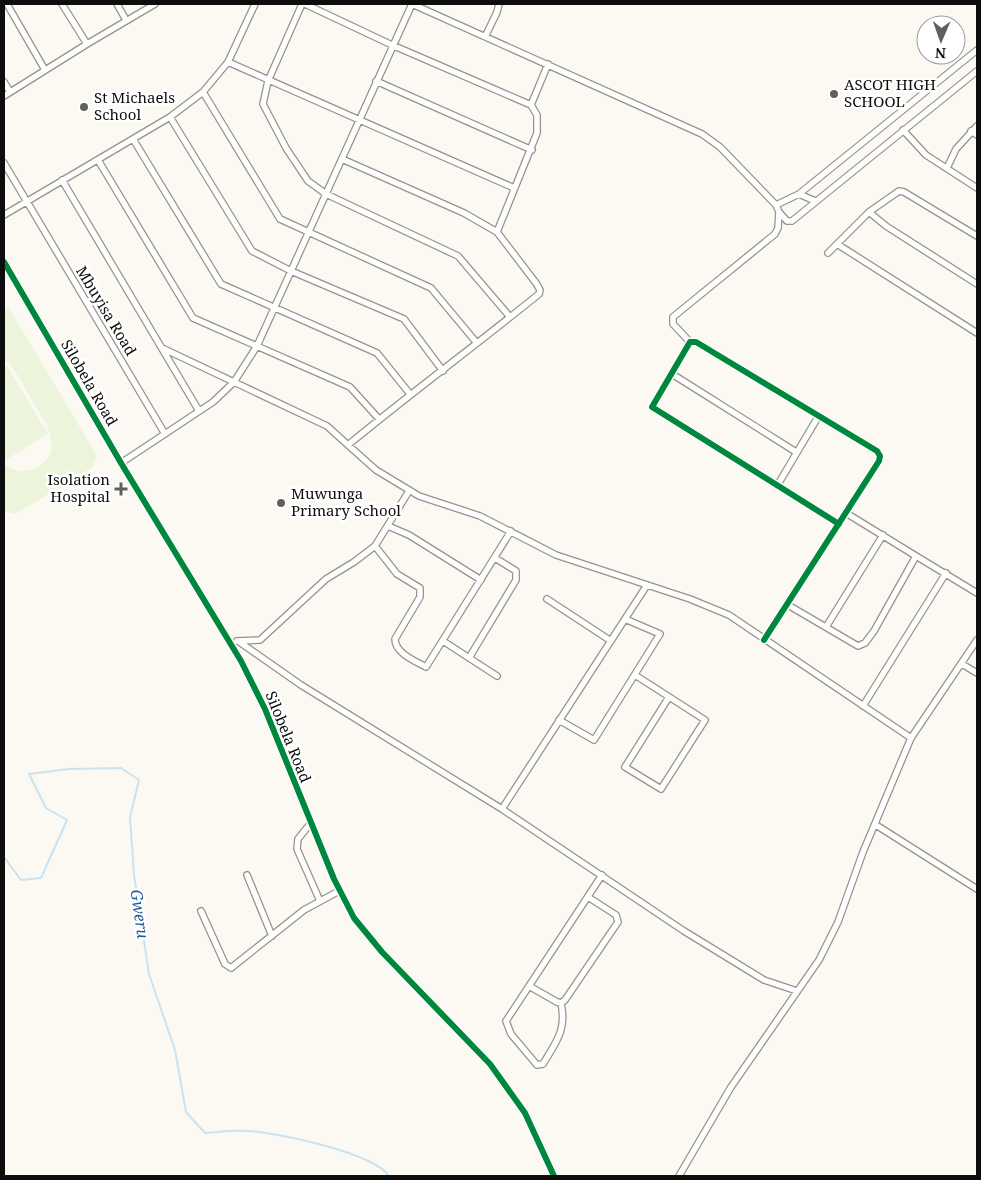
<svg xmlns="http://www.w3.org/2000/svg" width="981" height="1180" font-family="'Noto Serif',serif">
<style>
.pitch{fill:#edf4dc}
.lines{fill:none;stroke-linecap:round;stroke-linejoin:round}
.stream{stroke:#c9e3f3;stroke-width:2}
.minor-casing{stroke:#949390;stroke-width:8}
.minor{stroke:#fefefd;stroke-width:5.5}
.cycleway-casing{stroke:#fff;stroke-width:9}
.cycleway{stroke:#00873e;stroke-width:6}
.poi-dot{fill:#60605d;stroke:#fff;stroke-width:2}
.labels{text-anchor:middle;stroke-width:5;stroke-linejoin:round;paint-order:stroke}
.poi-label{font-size:15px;fill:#0d0d0d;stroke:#fff;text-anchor:start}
.street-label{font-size:15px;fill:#0d0d0d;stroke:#fff}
.water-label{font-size:16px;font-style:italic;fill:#1a5e9b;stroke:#fff}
</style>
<rect width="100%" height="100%" fill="#fbf9f1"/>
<path class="pitch" d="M9 308 97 456 93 467 15 514 4 511V464C12 471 23 473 33 469 71 453 41 415 28 394 21 382 15 367 4 359V311Z
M7 366 48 434 4 461V368Z"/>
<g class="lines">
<path class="stream" d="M4 857 21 880 41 878 67 820 46 808 29 774 69 769 121 768 139 780 130 817 134 875 149 974 175 1050 186 1112 205 1133C219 1132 233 1130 247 1131 276 1132 374 1153 389 1176"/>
<defs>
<path id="minor" d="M7 4 45 70
M62 4 87 44 155 4
M117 4 126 20
M302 4 268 81 263 104 286 148 308 181 326 194 458 256 510 317
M305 4 392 45 531 105
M412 4 702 134 720 147 776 205 799 194 977 50
M486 35 497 12 499 4
M228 62 514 188
M376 81 532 150
M4 82 10 92
M203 92 280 219 431 288 476 342
M4 96 87 44
M170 117 203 92 228 62 255 4
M903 130 926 155 977 188
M971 131 977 135
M133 139 221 284 377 353 410 394
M98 160 193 318 350 387 379 419
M4 163 165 434
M947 168 956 149 977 126
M62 180 199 411
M799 194 815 201
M776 205 779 212 787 221H792L977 71
M869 212 886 226 977 284
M4 215 170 117 252 251 291 271 404 319 443 371
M497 232 537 133V115L531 105 548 64
M837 244 977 333
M828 253 869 212 899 191 904 192 977 236
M4 262 121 463 241 661 265 709 334 879 354 918 382 952 490 1064 525 1113 554 1176
M690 342 673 324V317L775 234 778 228 779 212
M162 348 327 426 348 445C411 393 476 345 539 294L540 290 536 283 497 232 464 213 342 159
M672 374 796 452
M348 445 376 470 419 496 480 516 556 555 690 599 729 615 911 738
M121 463 213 402 234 382 257 346 412 4
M777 486 818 417
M388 526 409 535 481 580
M375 546 397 574 420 588V597L395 639C395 653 415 661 426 667L511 531
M916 556 977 593
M547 599 611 641
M788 605 858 646 865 643 874 631 916 556 846 513
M826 627 883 535
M764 640 879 461 880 456 877 451 696 342H690L652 407 839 524
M237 641 260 640 326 579 354 562 375 546 409 491
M238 641 301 685 502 809 684 931 764 980 797 991
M443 641 497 676
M469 658 516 580V571L495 558
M962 664 977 673
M635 675 705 720 661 789 625 767 669 697
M863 706 946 573
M559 720 594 740 660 634 625 619
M502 809 647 585
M310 824 298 839 297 849 320 901
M876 825 977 889
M247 875 272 936
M201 911 225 964 231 968 304 910 339 891
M529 986 557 1002 561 1003 565 1000 618 922 616 915 588 897
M561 1003C567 1030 556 1042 543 1064L537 1065 511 1034 506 1021 602 875
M679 1176 731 1087 819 960 838 922 863 852 911 738 977 640"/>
</defs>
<use href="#minor" class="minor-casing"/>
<use href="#minor" class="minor"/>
<defs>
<path id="cycleway" d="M4 262 121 463 241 661 265 709 334 879 354 918 382 952 490 1064 525 1113 554 1176
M764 640 879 461 880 456 877 451 696 342H690L652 407 839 524"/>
</defs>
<use href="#cycleway" class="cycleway-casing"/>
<use href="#cycleway" class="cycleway"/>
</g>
<g class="poi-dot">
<circle cx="834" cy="94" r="5"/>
<circle cx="84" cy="107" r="5"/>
<path d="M118.5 481.5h5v5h5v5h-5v5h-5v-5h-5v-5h5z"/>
<circle cx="281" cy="503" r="5"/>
</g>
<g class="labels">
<g class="poi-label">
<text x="844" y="90">ASCOT HIGH<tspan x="844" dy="17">SCHOOL</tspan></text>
<text x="94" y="103">St Michaels<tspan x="94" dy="17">School</tspan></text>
<text x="110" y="485" text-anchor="end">Isolation<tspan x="110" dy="17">Hospital</tspan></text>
<text x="291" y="499">Muwunga<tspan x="291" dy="17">Primary School</tspan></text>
</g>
<g class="street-label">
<text transform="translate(106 311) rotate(59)" y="5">Mbuyisa Road</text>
<text transform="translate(89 383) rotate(60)" y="5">Silobela Road</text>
<text transform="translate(288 737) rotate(68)" y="5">Silobela Road</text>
</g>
<g class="water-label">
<text transform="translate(140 914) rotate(82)" y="6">Gweru</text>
</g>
</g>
<rect width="981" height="1180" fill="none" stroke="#0d0d0d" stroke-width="10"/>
<g transform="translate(941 40) rotate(182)"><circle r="24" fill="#ffffff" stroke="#9e9e9e"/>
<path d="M0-4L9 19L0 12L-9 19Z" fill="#60605d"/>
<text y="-8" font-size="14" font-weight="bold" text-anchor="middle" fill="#0d0d0d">N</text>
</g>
</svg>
